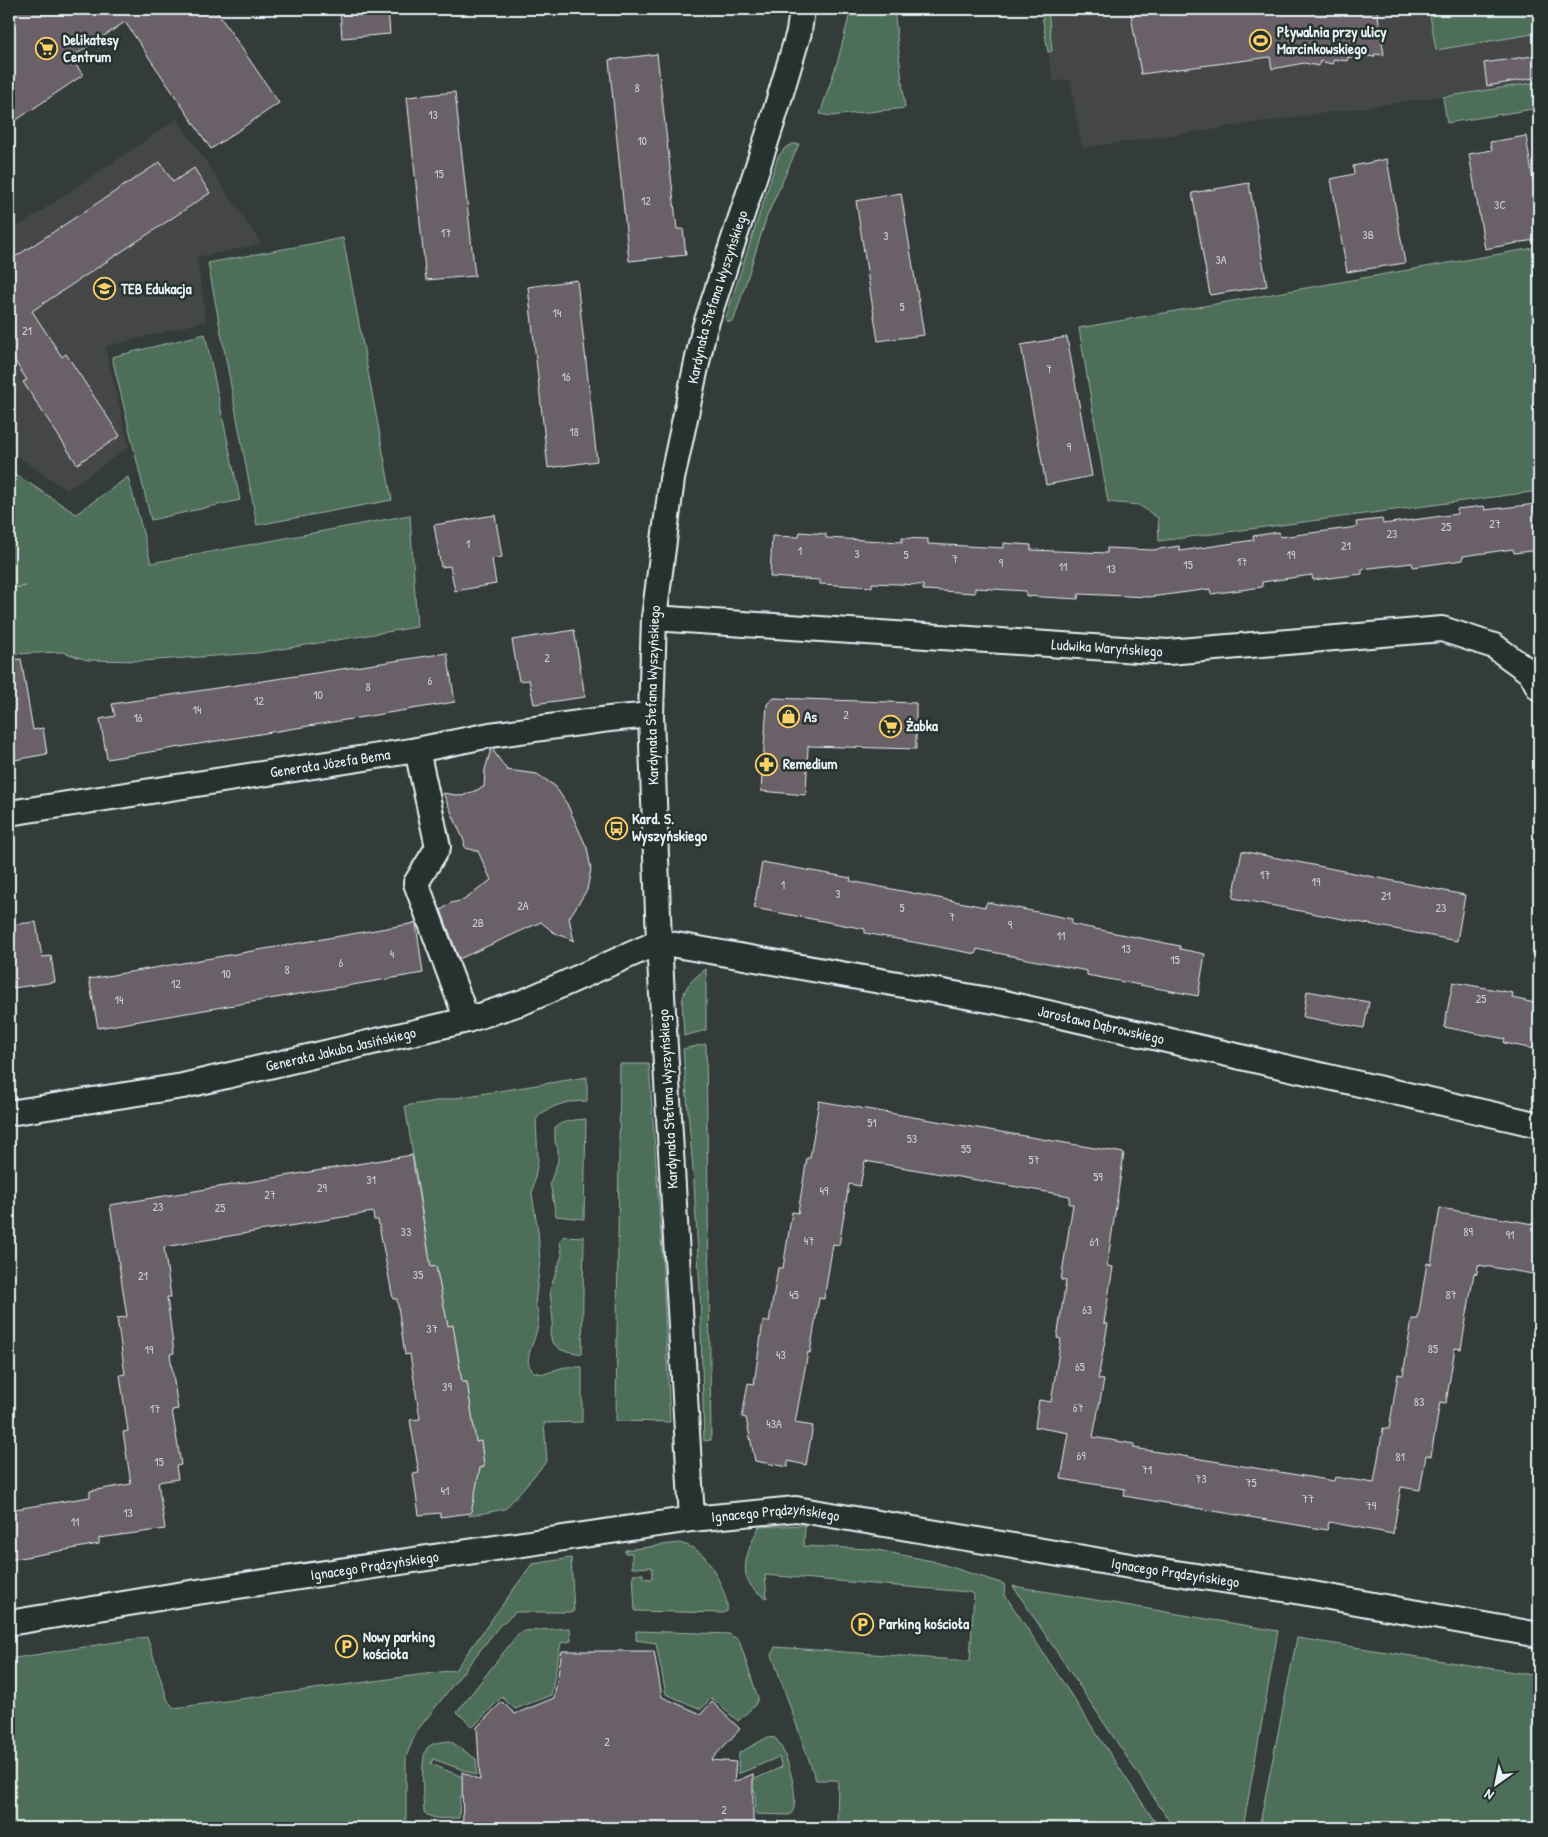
<svg xmlns="http://www.w3.org/2000/svg" width="1548" height="1837" font-family="'Patrick Hand',sans-serif">
<style>
.built{fill:#444747}
.green{fill:#4e6e58;stroke:#9bb0a8}
.building{fill:#6b6167;stroke:#e8f1f8}
.lines{fill:none;stroke-linecap:round;stroke-linejoin:round}
.minor-casing{stroke:#e8f1f8;stroke-width:28}
.minor{stroke:#26332d;stroke-width:24}
.labels{text-anchor:middle;stroke-width:5;stroke-linejoin:round;paint-order:stroke}
.number-label{font-size:12px;fill:#c9cdd4}
.poi-label{font-size:15px;font-weight:bold;fill:#e8f1f8;stroke:#26332d;text-anchor:start}
.street-label{font-size:15px;fill:#e8f1f8;stroke:#26332d}
</style>
<rect width="100%" height="100%" fill="#343c39"/>
<filter id="ink" filterUnits="userSpaceOnUse"><feTurbulence type="fractalNoise" baseFrequency=".02" numOctaves="2"/><feDisplacementMap in="SourceGraphic" scale="10" xChannelSelector="R" yChannelSelector="G"/><feConvolveMatrix kernelMatrix="1 2 1 2 8 2 1 2 1" color-interpolation-filters="sRGB"/></filter>
<g filter="url(#ink)">
<path class="built" d="M1041 9H1539V82L1082 148 1070 80 1053 81Z
M177 119 261 244 197 257 206 321 105 347 129 447 67 490 9 450V233Z"/>
<path class="green" d="M851 9H894L905 108 831 116 820 114 838 60Z
M1041 9H1048L1052 51 1048 52Z
M1429 9H1539V33L1436 50Z
M1539 82V108L1447 123 1443 97Z
M792 144H799L767 216 734 320 730 322 725 320 778 157 785 148Z
M343 238 392 500 257 525 208 263Z
M1539 247V491L1159 541 1158 518 1139 505 1108 502 1079 328Z
M205 334 240 500 151 520 112 357Z
M9 470 76 514 128 477 151 563 410 515 417 627 257 653 142 661 87 660 63 652 9 654V589L26 586 9 588Z
M706 969V1030L684 1036C683 1001 675 991 706 969Z
M706 1044 711 1440 704 1441 700 1290 694 1183 683 1049Z
M620 1064H649L662 1251 670 1422 616 1421Z
M587 1077V1101L568 1102 555 1106 540 1114 536 1120 538 1160 532 1194 538 1231 540 1261 535 1305C547 1325 524 1352 529 1365 530 1368 532 1370 534 1372 549 1376 549 1371 561 1368 568 1366 576 1367 582 1367V1422L544 1423 547 1461 505 1509 469 1516 468 1508 480 1468 484 1467 481 1442H470L473 1422 467 1382H458L460 1366 453 1326H443L445 1312 436 1266 426 1268 429 1253 405 1106Z
M586 1119 584 1219 556 1216 550 1183 558 1161V1149L555 1142V1127C565 1120 575 1120 586 1119Z
M564 1236 584 1237 582 1354 561 1350 552 1342 550 1334 553 1322 550 1290 562 1255 560 1241Z
M805 1525 804 1546 872 1549 932 1561 1004 1584 1005 1595 1159 1828H837L838 1780H816L772 1655 775 1647 970 1661 974 1594 968 1592 765 1575 767 1598C733 1582 746 1553 759 1527Z
M679 1543C689 1545 697 1550 704 1556 712 1565 730 1599 727 1611L723 1613 635 1611 633 1574H643V1578L650 1579 652 1578V1567L632 1568V1553H625V1550Z
M571 1558 574 1612H516L500 1625 416 1732 406 1757V1828H9V1659L147 1637 168 1701 174 1708 455 1670 532 1564Z
M1013 1586 1278 1631 1243 1828H1174Z
M570 1628 571 1641 561 1643 551 1695 515 1709 502 1697 473 1727 457 1712 518 1634 524 1631Z
M636 1631 729 1634 739 1640 758 1698 755 1705 738 1721 711 1698 701 1709 666 1694 656 1643 636 1640Z
M1297 1638 1539 1676V1828H1259Z
M768 1737 775 1738C786 1747 803 1805 790 1815L756 1814 755 1791 747 1787 748 1782 782 1767 779 1757 738 1774 739 1753Z
M450 1741 476 1759 477 1775 433 1759 431 1764 477 1783V1791L460 1797 459 1818C447 1818 432 1821 424 1812 423 1798 420 1759 427 1748 432 1742 443 1742 450 1741Z"/>
<path class="building" d="M9 9H215L279 103 211 149 125 22 71 58 83 75 9 125Z
M340 9H388L390 34 342 38Z
M1130 9H1377L1384 55 1375 54 1374 57 1361 55 1360 59 1348 57 1347 61 1334 59 1332 64 1320 61 1319 66 1304 63 1272 69 1270 57 1141 74Z
M657 54 677 229H683L686 255 629 261 609 60Z
M1539 55V77L1487 86 1484 63Z
M455 92 475 276 426 280 407 97Z
M1526 136 1539 218V239L1485 249 1469 154 1492 150 1490 142Z
M1387 159 1405 263 1347 272 1331 179 1354 174 1353 166Z
M160 162 173 182 194 168 210 193 32 311 62 357 66 354 120 436 77 464 23 382 27 380 9 352V261Z
M1249 183 1267 286 1210 295 1192 193Z
M901 193 924 335 878 341 856 201Z
M577 280 597 461 548 468 528 287Z
M1067 337 1092 476 1046 485 1021 345Z
M1536 504 1537 508H1539V550L1514 553 1513 549 1463 556V560L1413 567 1412 563 1362 569V574L1313 580 1312 575 1262 582V587L1211 594 1210 589 1150 597 1079 594 1078 599 1026 596V591L975 588V593L923 590V585L872 583V587L820 584V580L770 577 772 536 799 537 800 532 826 534V538L902 542V538L928 539V544L1004 548V543L1031 545V550L1107 553V548L1153 550 1179 546 1180 551 1254 540 1253 536 1279 532 1280 537 1357 527 1356 522 1382 519 1383 524 1457 514V509L1484 506 1485 510Z
M495 515 502 557 492 559 496 584 455 591 450 566 441 567 434 525Z
M574 630 585 697 534 704 529 680 519 681 512 640Z
M447 653 455 702 107 759 100 719 115 716 112 704Z
M21 659 33 730 43 728 47 754 9 761V660Z
M774 698 916 703V749L808 746 806 795 761 791 767 704Z
M491 749H492L507 770 537 774 555 786 567 804 587 848 591 869 587 890 569 918 574 941 553 932 541 922 459 959 441 910 451 903 464 900 491 880 478 851 465 848 464 841 443 793 462 796 484 787 485 770Z
M1242 851 1465 895 1457 941 1233 898Z
M762 862 851 878 850 881 985 907 987 902 1072 919 1071 924 1180 946V949L1205 954 1198 996 1087 975V971L977 949 976 954 865 933V929L754 908Z
M36 922 42 957 51 956 55 982 13 988 12 978H9V925Z
M416 923 423 973 98 1028 89 979Z
M1453 982 1513 993 1512 998 1539 1004V1050L1504 1043 1505 1039 1444 1027Z
M1307 991 1369 1002 1364 1028 1303 1017Z
M819 1101 1124 1153 1107 1266 1113 1267 1104 1323 1108 1324 1098 1379 1104 1380 1093 1437 1134 1444V1448L1334 1481 1335 1477 1374 1483 1383 1428 1389 1429 1398 1374 1403 1375 1412 1319H1418L1427 1263 1431 1264 1440 1208 1539 1225V1275L1478 1265 1477 1274 1474 1273 1461 1349 1455 1348 1446 1403 1440 1402 1431 1456 1426 1455 1420 1490 1401 1487 1393 1534 1329 1522 1327 1530 1124 1496 1125 1489 1061 1479 1069 1433 1035 1427 1039 1400 1051 1402 1061 1339 1057 1338 1066 1281 1061 1280 1073 1204H1069L1070 1196 865 1161 860 1186 849 1184 839 1245 833 1244 824 1299 819 1298 810 1353 808 1352 795 1423 813 1426 806 1465 788 1461V1467L755 1461 746 1418 742 1417 748 1383 754 1384 763 1321 769 1322 778 1268H783L792 1212 798 1213 807 1158H810Z
M412 1155 431 1267 436 1266 448 1326 453 1325 462 1382H467L476 1442 481 1441 484 1467 480 1468 471 1513 440 1517V1513L419 1515 413 1474 419 1473 410 1420 420 1419 410 1354 405 1355 397 1299H393L378 1220H374L373 1212 164 1247 171 1297H167L174 1353 170 1354 178 1409 172 1410 181 1465 176 1466 178 1479 158 1482 165 1529 99 1538V1544L9 1560V1510L90 1497V1491L131 1484 123 1432 128 1431 120 1375 125 1374 117 1318 127 1317 110 1205Z
M562 1651H654L662 1697 701 1714 712 1702 740 1729 711 1760 736 1762 734 1782 753 1774V1828H463L462 1772 480 1780 477 1727 502 1702 515 1714 554 1698Z"/>
<g class="lines">
<defs>
<g id="minor">
<path id="s1" d="M654 618 1168 652 1442 629 1494 646 1531 673 1539 688"/>
<path d="M417 750 438 847 416 883 467 1020"/>
<path id="s2" d="M9 813 417 750 490 735 609 719 651 715"/>
<path id="s3" d="M9 1113 183 1086 467 1020 523 1002 659 942 1000 1002 1539 1125"/>
<path id="s4" d="M692 1519 659 942 651 715 654 618 672 479 704 330 772 123 799 32 802 9"/>
<path id="s5" d="M9 1623 177 1595 692 1519 796 1509 1136 1567 1296 1591 1539 1635"/>
</g>
</defs>
<use href="#minor" class="minor-casing"/>
<use href="#minor" class="minor"/>
</g>
</g>
<defs>
<symbol id="stadium-ring" viewBox="-11 -11 22 22"><circle r="9.5" fill="#26332d" stroke="#ffd166" stroke-width="1.5"/><path d="M0-5a6.5 5 0 1 0 0 10a6.5 5 0 1 0 0-10ZM-3.5-1.8h7v3.6h-7Z" fill="#ffd166"/></symbol>
<symbol id="supermarket-ring" viewBox="-11 -11 22 22"><circle r="9.5" fill="#26332d" stroke="#ffd166" stroke-width="1.5"/><path d="M-6-5.5h2.5l.6 2H6L4.5 2H-2.5L-4.4-4H-6ZM-1.5 3.2a1.3 1.3 0 1 0 .1 0ZM3 3.2a1.3 1.3 0 1 0 .1 0Z" fill="#ffd166"/></symbol>
<symbol id="university-ring" viewBox="-11 -11 22 22"><circle r="9.5" fill="#26332d" stroke="#ffd166" stroke-width="1.5"/><path d="M0-5L7-2L0 1L-7-2ZM-4 1L0 2.5L4 1V4Q0 6-4 4Z" fill="#ffd166"/></symbol>
<symbol id="shop-ring" viewBox="-11 -11 22 22"><circle r="9.5" fill="#26332d" stroke="#ffd166" stroke-width="1.5"/><path d="M-5-2.5h2.3a2.7 3.5 0 0 1 5.4 0H5L5.5 6h-11ZM-1.5-2.5h3a1.5 2.3 0 0 0-3 0Z" fill="#ffd166"/></symbol>
<symbol id="pharmacy-ring" viewBox="-11 -11 22 22"><circle r="9.5" fill="#26332d" stroke="#ffd166" stroke-width="1.5"/><path d="M-2-6h4v4h4v4h-4v4h-4v-4h-4v-4h4Z" fill="#ffd166"/></symbol>
<symbol id="bus-ring" viewBox="-11 -11 22 22"><circle r="9.5" fill="#26332d" stroke="#ffd166" stroke-width="1.5"/><path d="M-5-6H5V4H4V6H2V4H-2V6H-4V4H-5ZM-3.5-4V0h7V-4ZM-3.5 1.2v1.5H-2V1.2ZM2 1.2v1.5H3.5V1.2Z" fill="#ffd166"/></symbol>
<symbol id="parking-ring" viewBox="-11 -11 22 22"><circle r="9.5" fill="#26332d" stroke="#ffd166" stroke-width="1.5"/><path d="M-3.5-5.5H1a3.5 3.5 0 0 1 0 7H-1V5.5H-3.5ZM-1-3.4V-.6H.8a1.4 1.4 0 0 0 0-2.8Z" fill="#ffd166"/></symbol>
</defs>
<g fill-rule="evenodd">
<use href="#stadium-ring" x="1248" y="28" width="25" height="25"/>
<use href="#supermarket-ring" x="34" y="36" width="25" height="25"/>
<use href="#university-ring" x="92" y="276" width="25" height="25"/>
<use href="#shop-ring" x="776" y="704" width="25" height="25"/>
<use href="#supermarket-ring" x="878" y="714" width="25" height="25"/>
<use href="#pharmacy-ring" x="754" y="752" width="25" height="25"/>
<use href="#bus-ring" x="604" y="816" width="25" height="25"/>
<use href="#parking-ring" x="850" y="1612" width="25" height="25"/>
<use href="#parking-ring" x="334" y="1634" width="25" height="25"/>
</g>
<g class="labels">
<g class="number-label">
<text x="637" y="92">8</text>
<text x="433" y="119">13</text>
<text x="642" y="145">10</text>
<text x="439" y="178">15</text>
<text x="646" y="205">12</text>
<text x="1500" y="209">3C</text>
<text x="446" y="237">17</text>
<text x="1368" y="239">3B</text>
<text x="886" y="240">3</text>
<text x="1221" y="264">3A</text>
<text x="902" y="311">5</text>
<text x="557" y="317">14</text>
<text x="27" y="335">21</text>
<text x="1049" y="373">7</text>
<text x="566" y="381">16</text>
<text x="574" y="436">18</text>
<text x="1069" y="451">9</text>
<text x="1495" y="528">27</text>
<text x="1446" y="531">25</text>
<text x="1392" y="538">23</text>
<text x="468" y="548">1</text>
<text x="1346" y="550">21</text>
<text x="800" y="555">1</text>
<text x="857" y="558">3</text>
<text x="906" y="559">5</text>
<text x="1291" y="559">19</text>
<text x="955" y="563">7</text>
<text x="1242" y="566">17</text>
<text x="1001" y="567">9</text>
<text x="1188" y="569">15</text>
<text x="1063" y="571">11</text>
<text x="1111" y="573">13</text>
<text x="547" y="662">2</text>
<text x="430" y="685">6</text>
<text x="368" y="691">8</text>
<text x="318" y="699">10</text>
<text x="259" y="705">12</text>
<text x="197" y="714">14</text>
<text x="846" y="719">2</text>
<text x="138" y="722">16</text>
<text x="1265" y="879">17</text>
<text x="1316" y="886">19</text>
<text x="783" y="889">1</text>
<text x="838" y="898">3</text>
<text x="1386" y="900">21</text>
<text x="523" y="910">2A</text>
<text x="902" y="912">5</text>
<text x="1441" y="912">23</text>
<text x="952" y="921">7</text>
<text x="478" y="927">2B</text>
<text x="1010" y="929">9</text>
<text x="1061" y="940">11</text>
<text x="1126" y="953">13</text>
<text x="392" y="958">4</text>
<text x="1175" y="964">15</text>
<text x="341" y="967">6</text>
<text x="287" y="974">8</text>
<text x="226" y="978">10</text>
<text x="176" y="988">12</text>
<text x="1481" y="1003">25</text>
<text x="119" y="1004">14</text>
<text x="872" y="1127">51</text>
<text x="912" y="1143">53</text>
<text x="966" y="1153">55</text>
<text x="1034" y="1164">57</text>
<text x="1098" y="1181">59</text>
<text x="371" y="1184">31</text>
<text x="322" y="1192">29</text>
<text x="824" y="1195">49</text>
<text x="270" y="1199">27</text>
<text x="158" y="1211">23</text>
<text x="220" y="1212">25</text>
<text x="406" y="1236">33</text>
<text x="1468" y="1236">89</text>
<text x="1510" y="1239">91</text>
<text x="809" y="1245">47</text>
<text x="1094" y="1246">61</text>
<text x="418" y="1279">35</text>
<text x="143" y="1280">21</text>
<text x="794" y="1299">45</text>
<text x="1451" y="1299">87</text>
<text x="1087" y="1314">63</text>
<text x="432" y="1333">37</text>
<text x="1433" y="1353">85</text>
<text x="149" y="1354">19</text>
<text x="781" y="1359">43</text>
<text x="1080" y="1371">65</text>
<text x="447" y="1391">39</text>
<text x="1419" y="1406">83</text>
<text x="1078" y="1412">67</text>
<text x="155" y="1413">17</text>
<text x="774" y="1428">43A</text>
<text x="1081" y="1460">69</text>
<text x="1400" y="1461">81</text>
<text x="159" y="1466">15</text>
<text x="1147" y="1474">71</text>
<text x="1201" y="1483">73</text>
<text x="1251" y="1487">75</text>
<text x="445" y="1495">41</text>
<text x="1308" y="1503">77</text>
<text x="1371" y="1510">79</text>
<text x="128" y="1517">13</text>
<text x="75" y="1526">11</text>
<text x="607" y="1746">2</text>
<text x="724" y="1814">2</text>
</g>
<g class="poi-label">
<text x="1277" y="37">Pływalnia przy ulicy<tspan x="1277" dy="17">Marcinkowskiego</tspan></text>
<text x="63" y="45">Delikatesy<tspan x="63" dy="17">Centrum</tspan></text>
<text x="121" y="294">TEB Edukacja</text>
<text x="804" y="722">As</text>
<text x="906" y="731">Żabka</text>
<text x="783" y="769">Remedium</text>
<text x="632" y="824">Kard. S.<tspan x="632" dy="17">Wyszyńskiego</tspan></text>
<text x="879" y="1629">Parking kościoła</text>
<text x="363" y="1642">Nowy parking<tspan x="363" dy="17">kościoła</tspan></text>
</g>
<g class="street-label">
<text dy="5" stroke="none"><textPath href="#s4" startOffset="1230">Kardynała Stefana Wyszyńskiego</textPath></text>
<text dy="5" stroke="none"><textPath href="#s1" startOffset="454">Ludwika Waryńskiego</textPath></text>
<text dy="5" stroke="none"><textPath href="#s4" startOffset="825">Kardynała Stefana Wyszyńskiego</textPath></text>
<text dy="5" stroke="none"><textPath href="#s2" startOffset="325">Generała Józefa Bema</textPath></text>
<text dy="5" stroke="none"><textPath href="#s3" startOffset="1125">Jarosława Dąbrowskiego</textPath></text>
<text dy="5" stroke="none"><textPath href="#s3" startOffset="338">Generała Jakuba Jasińskiego</textPath></text>
<text transform="translate(668 1099) rotate(-93)" y="5">Kardynała Stefana Wyszyńskiego</text>
<text dy="5" stroke="none"><textPath href="#s5" startOffset="775">Ignacego Prądzyńskiego</textPath></text>
<text dy="5" stroke="none"><textPath href="#s5" startOffset="370">Ignacego Prądzyńskiego</textPath></text>
<text dy="5" stroke="none"><textPath href="#s5" startOffset="1180">Ignacego Prądzyńskiego</textPath></text>
</g>
</g>
<rect width="1548" height="1837" fill="none" stroke="#26332d" stroke-width="30"/>
<rect x="15" y="15" width="1518" height="1807" fill="none" stroke="#e8f1f8" stroke-width="2" filter="url(#ink)"/>
<g transform="translate(1496 1784) rotate(213)" stroke="#26332d" stroke-width="4" paint-order="stroke">
<path d="M0-4L9 19L0 12L-9 19Z" fill="#e8f1f8"/>
<text y="-8" font-size="14" font-weight="bold" text-anchor="middle" fill="#e8f1f8">N</text>
</g>
</svg>
